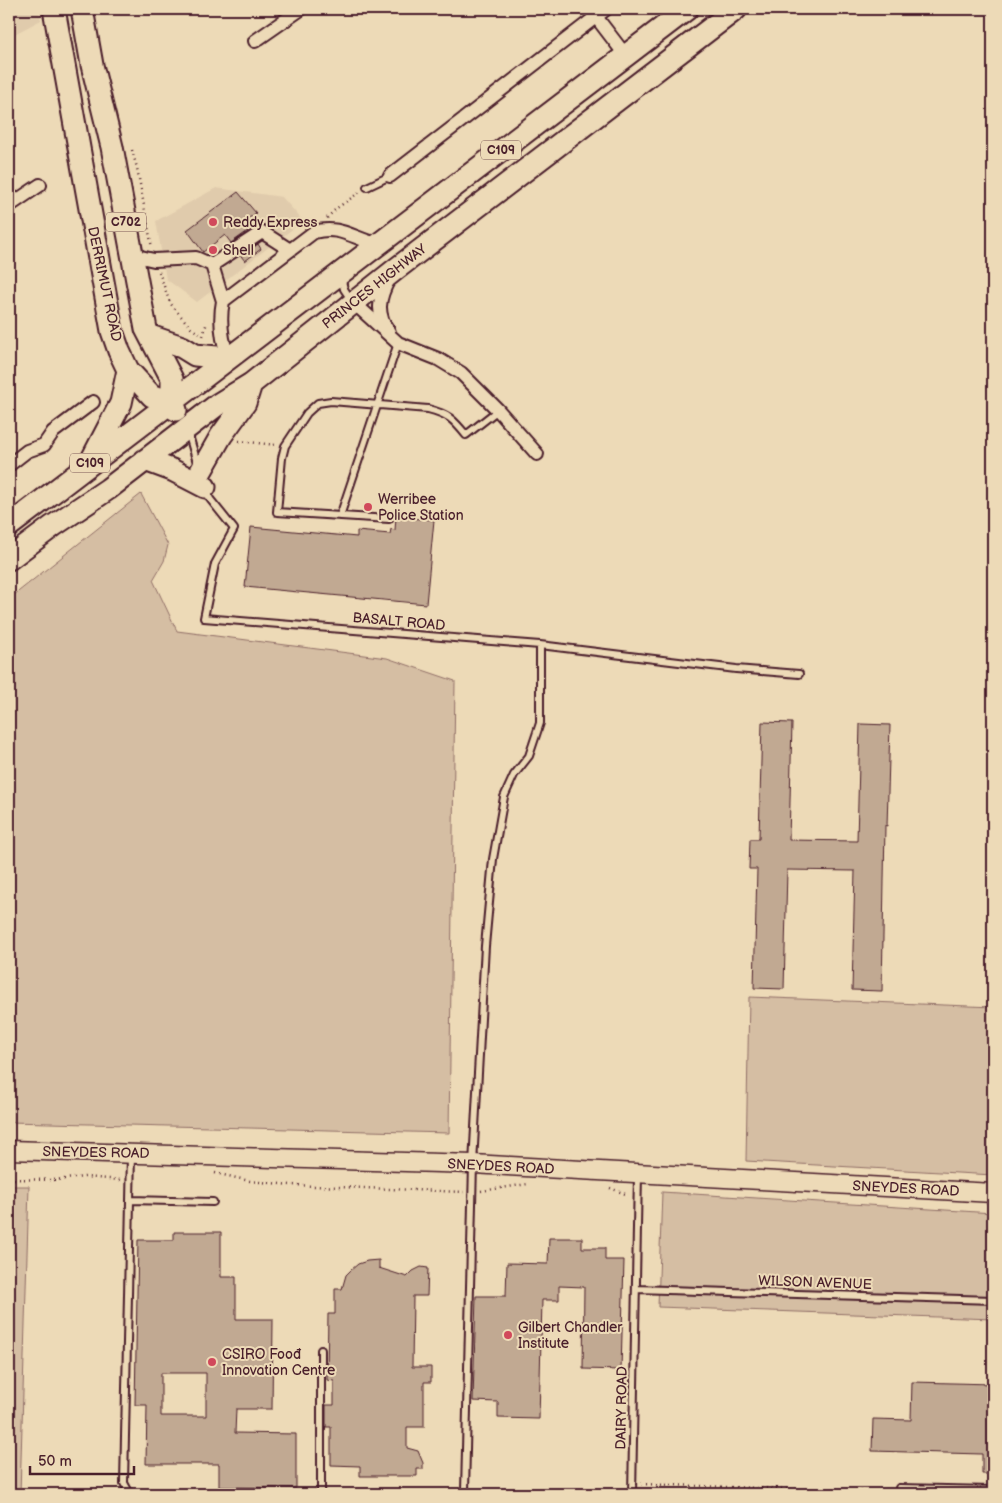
<svg xmlns="http://www.w3.org/2000/svg" width="1002" height="1503" font-family="'Balsamiq Sans',sans-serif">
<style>
.built{fill:#e0cbac}
.green{fill:#d5bea3;stroke:#906e67}
.building{fill:#c1a992;stroke:#4a1f2b;fill-rule:evenodd}
.lines{fill:none;stroke-linecap:round;stroke-linejoin:round}
.service-casing{stroke:#4a1f2b;stroke-width:10}
.minor-casing{stroke:#4a1f2b;stroke-width:16}
.secondary-casing{stroke:#4a1f2b;stroke-width:21}
.trunk-casing{stroke:#4a1f2b;stroke-width:25}
.path{stroke:#4a1f2b;stroke-width:2.5;stroke-dasharray:1 4;stroke-linecap:butt}
.service{stroke:#eddab7;stroke-width:6}
.minor{stroke:#eddab7;stroke-width:12}
.secondary{stroke:#eddab7;stroke-width:18}
.trunk{stroke:#eddab7;stroke-width:21}
.poi-dot{fill:#d1495b;stroke:#eddab7;stroke-width:2}
.labels{text-anchor:middle;stroke-width:4;stroke-linejoin:round;paint-order:stroke}
.shield{fill:#eddab7;stroke:#7b5755;stroke-width:1}
.shield-label{font-size:12px;font-weight:bold;fill:#4a1f2b}
.poi-label{font-size:14px;fill:#4a1f2b;stroke:#eddab7;text-anchor:start}
.street-label{font-size:14px;fill:#4a1f2b;stroke:#eddab7}
</style>
<rect width="100%" height="100%" fill="#eddab7"/>
<filter id="ink" filterUnits="userSpaceOnUse"><feTurbulence type="fractalNoise" baseFrequency=".02" numOctaves="2"/><feDisplacementMap in="SourceGraphic" scale="10" xChannelSelector="R" yChannelSelector="G"/><feConvolveMatrix kernelMatrix="1 2 1 2 8 2 1 2 1" color-interpolation-filters="sRGB"/></filter>
<g filter="url(#ink)">
<path class="built" d="M9 9H39L41 20 9 37Z
M216 188 282 197 303 221 197 302 166 279 156 221Z"/>
<path class="green" d="M141 494 168 545 164 561 153 580 177 631 387 658 455 681 449 1133 9 1122V599Z
M749 997 993 1007V1175L746 1161Z
M9 1186H29L20 1494H9Z
M662 1192 993 1213V1319L658 1307Z"/>
<path class="building" d="M238 192 256 213 242 223 248 231 231 243 225 235 203 252 187 230Z
M258 244 261 249 245 261 241 256Z
M396 517 434 520 426 604 245 587 251 527 357 537V531L390 534 391 529 395 530Z
M762 722 792 723 789 840 857 841 860 724 890 725 887 826 885 825 882 991 852 990 855 871 787 870 784 989 754 988 757 869H749L750 839H759Z
M174 1232H221V1277H236V1319H273L272 1409H236L235 1433 296 1434V1488L219 1487V1464H146L147 1405H135L138 1240H174ZM161 1373H206V1416H161Z
M549 1238H582V1248H605V1260H624L621 1370 583 1369 584 1287 559 1286V1300H542L539 1419 498 1418V1402L473 1401 476 1296H506L507 1263 548 1264Z
M379 1260V1268L407 1277 413 1271 421 1267 428 1268 427 1296H413L412 1367H431V1382H424V1427H407V1448L418 1451 423 1463V1469H417V1476H360V1466L331 1465V1427H326V1405H334V1381L327 1380 328 1314H335V1289H342L346 1275 351 1270 358 1264 367 1261Z
M912 1382 993 1384V1474H982V1454L872 1451 873 1419 911 1420Z"/>
<g class="lines">
<defs>
<path id="service" d="M367 187 390 176
M341 277 344 289 352 301
M188 432 198 466
M206 490 210 499 234 529 215 564 204 618 540 645 736 669 799 674
M340 516 398 343
M389 519 277 512 282 458 285 446 307 413 318 403 331 401 428 409C448 414 453 419 466 435L498 410
M130 1200 213 1202
M636 1289 993 1300
M321 1350V1494
M899 1488 993 1490
M130 1494 124 1483 131 1154
M462 1494 465 1491 473 1164 485 946 493 859 504 797 514 775 529 756 540 723V645
M632 1494 638 1174"/>
<path id="minor" d="M590 9 626 56
M255 41 301 9
M390 176 606 9
M9 206 40 185
M132 255 154 260 196 258 212 265 262 232 290 250
M212 265 223 301
M389 279C378 299 376 314 389 332
M353 302 398 343 438 359 461 373 498 410 537 454
M228 358C222 340 219 321 223 301L314 232C340 225 352 238 377 244
M9 465 27 451 44 445 53 432 93 402"/>
<path id="secondary" d="M9 1150 473 1164 993 1193"/>
<path id="trunk" d="M54 9 112 331 119 351 128 370 152 396 172 401
M82 9 92 65 112 147 146 329 172 379V401L176 410
M150 336 182 347 195 355 228 358
M92 459 121 403 128 370
M145 460 172 470 205 487
M200 473 221 436 245 403 251 384
M9 526 687 9
M9 559 53 526 108 489 217 405 251 384 396 269 736 9"/>
</defs>
<use href="#service" class="service-casing"/>
<use href="#minor" class="minor-casing"/>
<use href="#secondary" class="secondary-casing"/>
<use href="#trunk" class="trunk-casing"/>
<path class="path" d="M132 150 137 168 152 248
M327 218 337 208 360 192
M159 272 170 303 191 328 203 336 207 322
M239 441 276 445
M215 1173 250 1181 291 1185 464 1192
M9 1179 53 1180 85 1177 121 1180
M610 1188 628 1195
M481 1191 528 1184
M641 1484 873 1492 890 1489"/>
<use href="#service" class="service"/>
<use href="#minor" class="minor"/>
<use href="#secondary" class="secondary"/>
<use href="#trunk" class="trunk"/>
</g>
</g>
<g class="poi-dot">
<circle cx="213" cy="222" r="5"/>
<circle cx="213" cy="250" r="5"/>
<circle cx="368" cy="507" r="5"/>
<circle cx="508" cy="1335" r="5"/>
<circle cx="212" cy="1362" r="5"/>
</g>
<g class="labels">
<g class="shield">
<rect x="481" y="140.5" width="40" height="19" rx="4"/>
<rect x="106" y="212.5" width="40" height="19" rx="4"/>
<rect x="70" y="453.5" width="40" height="19" rx="4"/>
</g>
<g class="shield-label">
<text x="501" y="154">C109</text>
<text x="126" y="226">C702</text>
<text x="90" y="467">C109</text>
</g>
<g class="poi-label">
<text x="223" y="227">Reddy Express</text>
<text x="223" y="255">Shell</text>
<text x="378" y="504">Werribee<tspan x="378" dy="16">Police Station</tspan></text>
<text x="518" y="1332">Gilbert Chandler<tspan x="518" dy="16">Institute</tspan></text>
<text x="222" y="1359">CSIRO Foođ<tspan x="222" dy="16">Innovation Centre</tspan></text>
</g>
<g class="street-label">
<text transform="translate(105 284) rotate(78)" y="5">DERRIMUT ROAD</text>
<text transform="translate(374 286) rotate(-38)" y="5">PRINCES HIGHWAY</text>
<text transform="translate(399 621) rotate(5)" y="5">BASALT ROAD</text>
<text transform="translate(96 1152) rotate(1)" y="5">SNEYDES ROAD</text>
<text transform="translate(501 1166) rotate(3)" y="5">SNEYDES ROAD</text>
<text transform="translate(906 1188) rotate(3)" y="5">SNEYDES ROAD</text>
<text transform="translate(815 1282) rotate(2)" y="5">WILSON AVENUE</text>
<text transform="translate(621 1408) rotate(-89)" y="5">DAIRY ROAD</text>
</g>
</g>
<rect width="1002" height="1503" fill="none" stroke="#eddab7" stroke-width="30"/>
<rect x="15" y="15" width="972" height="1473" fill="none" stroke="#4a1f2b" stroke-width="2" filter="url(#ink)"/>
<path d="M30 1466v8h104v-8" fill="none" stroke="#4a1f2b" stroke-width="2.5"/>
<text x="38" y="1466" font-size="15" fill="#4a1f2b" stroke="#eddab7" stroke-width="4" paint-order="stroke">50 m</text>
</svg>
